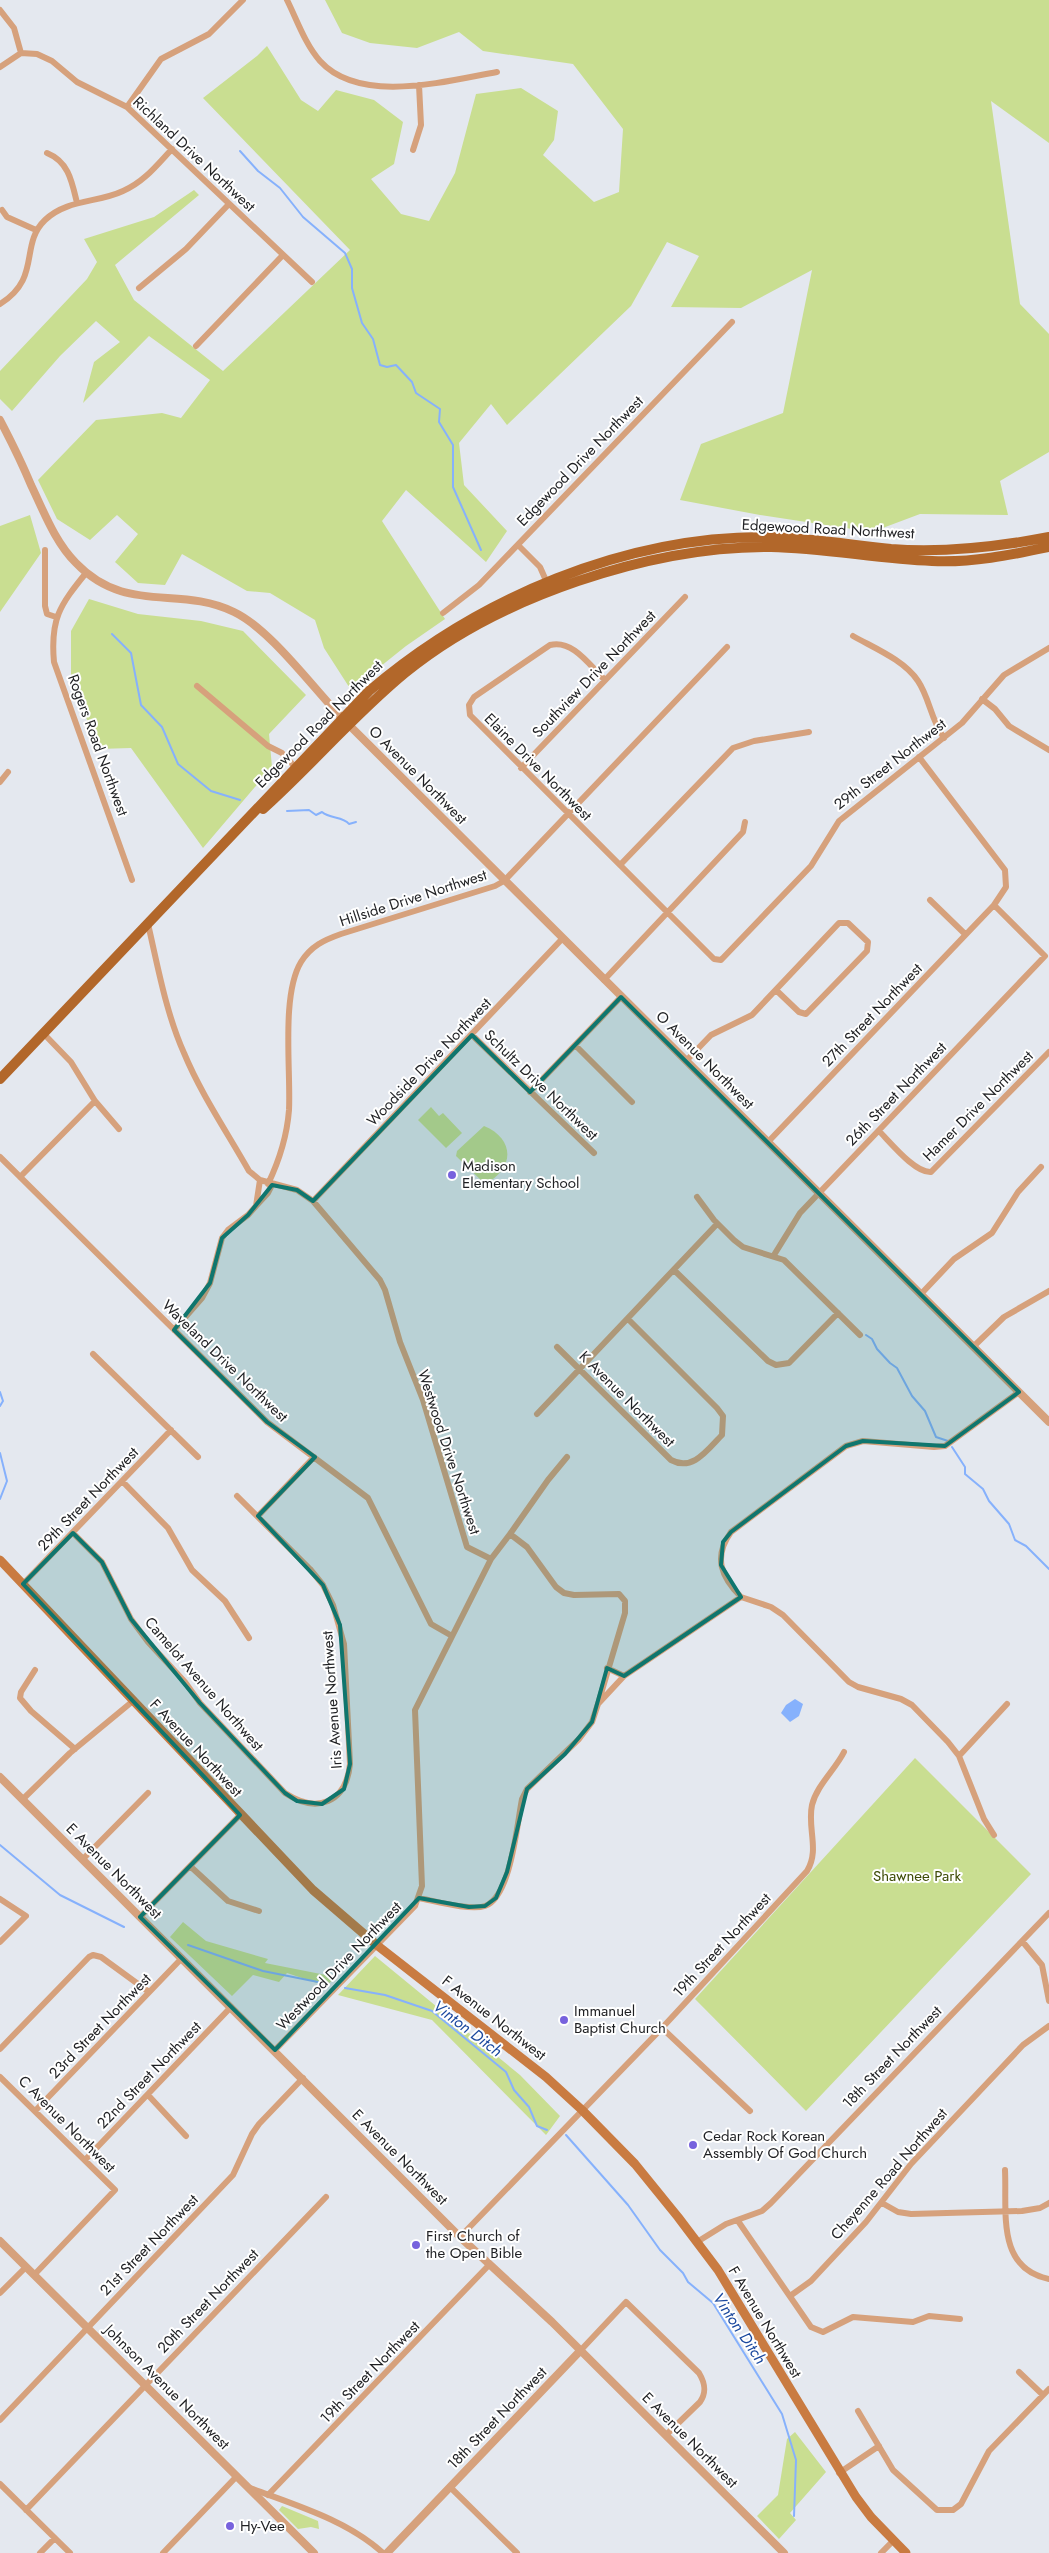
<svg xmlns="http://www.w3.org/2000/svg" width="1049" height="2553" font-family="Jost,sans-serif">
<style>
.green{fill:#c9de91}
.water{fill:#86b1fc}
.lines{fill:none;stroke-linecap:round;stroke-linejoin:round}
.stream{stroke:#86b1fc;stroke-width:2}
.minor{stroke:#d6a17c;stroke-width:6}
.tertiary{stroke:#d6a17c;stroke-width:8}
.secondary{stroke:#c97b41;stroke-width:9}
.primary{stroke:#b2672a;stroke-width:10}
.marked{fill:#0f766e;fill-opacity:0.2;stroke:#0f766e;stroke-width:4;stroke-linejoin:round}
.poi-dot{fill:#7762dd;stroke:#fff;stroke-width:2}
.labels{text-anchor:middle;stroke-width:4;stroke-linejoin:round;paint-order:stroke}
.street-label{font-size:15px;fill:#1f2023;stroke:#fff}
.poi-label{font-size:15px;fill:#1f2023;stroke:#fff;text-anchor:start}
.park-label{font-size:15px;fill:#3d4b06;stroke:#fff}
.water-label{font-size:16px;font-style:italic;fill:#1a489e;stroke:#fff}
</style>
<rect width="100%" height="100%" fill="#e4e8ef"/>
<path class="green" d="M325 0H1049V143L991 101 1020 304 1049 334V452L1000 481 1008 515 920 514 872 532 760 515 680 500 701 444 783 413 812 270 741 308 671 307 699 256 667 242 631 306 507 425 491 404 459 443 464 485 507 531 486 562 406 490 382 521 445 619 406 646 351 690 324 648 315 620 270 593 247 591 182 554 165 585 138 583 115 562 138 534 117 515 90 540 57 519 38 480 96 420 162 413 181 418 210 380 149 336 83 403 94 362 120 342 96 321 60 356 12 411 0 399V371L87 279 97 262 84 239 154 217 194 190 199 195 115 265 134 300 223 371 350 250 203 98 257 56 267 46 301 100 318 111 336 90 374 100 403 122 394 164 371 179 401 214 429 221 455 173 476 94 521 88 558 111 554 140 543 155 594 202 619 192 623 129 573 64 483 51 459 32 417 48 370 43 342 33Z
M30 515 41 553 0 612V526Z
M89 599 138 614 201 621 243 631 306 695 269 734 272 767 203 848 131 748 98 749 71 677V631Z
M431 1107 439 1116 443 1113 462 1133 446 1148 418 1120Z
M484 1126C516 1139 514 1170 485 1184L456 1156 457 1151Z
M915 1758 1031 1874 806 2111 695 1999Z
M183 1922 206 1941 268 1959 265 1963 336 1977 326 1986 287 1973 279 1982 253 1975 232 1996 170 1937Z
M375 1956 520 2075 560 2116 546 2135 432 2020 338 1995Z
M795 2432 826 2472 790 2513 796 2520 779 2539 757 2516 778 2495 787 2439Z
M282 2506 318 2521 319 2529 311 2527 298 2529 279 2510Z"/>
<path class="water" d="M795 1699 803 1704 799 1716 790 1722 781 1713 786 1705Z"/>
<g class="lines">
<path class="stream" d="M240 151 258 171 280 188 303 217 345 253 352 269V288L362 323 373 339 380 365 387 367 396 365 412 382 416 393 440 409 439 422 453 445V487L481 550
M112 634 131 653 141 705 162 727 178 764 211 791 240 800
M287 811 309 810 316 815 322 812C330 819 343 816 349 824L356 822
M866 1335 872 1339 877 1349 890 1363 897 1368 912 1396 925 1411 936 1437 948 1441
M0 1392 3 1401 0 1406
M952 1447 965 1467V1474L983 1489 989 1501 1009 1524 1015 1540 1026 1546 1049 1569
M0 1453 7 1481 0 1499
M0 1845 60 1895 124 1927
M188 1945 263 1971 328 1984
M345 1988 385 1995 432 2011 506 2072 514 2090 529 2107 537 2126 547 2130
M566 2135 628 2205 660 2250 683 2273 688 2282 713 2303 782 2414 796 2460 794 2516"/>
<path class="minor" d="M287 0C297 20 305 44 320 61 360 105 446 81 497 72
M0 10 14 28 21 53
M0 67 21 53 37 54 52 61 77 82 127 107 312 282
M127 107 161 59 209 34 243 0
M413 150 421 125 419 85
M47 153C69 162 72 182 77 203
M2 210 7 217 36 230
M139 288 186 249 229 204
M0 304C42 278 19 245 45 220 67 199 98 203 123 191 144 182 157 165 172 149
M196 346 283 255
M518 545 540 567 548 585
M45 550V606L47 614 56 617
M86 573C60 605 50 619 54 662L132 880
M443 613 479 585 732 322
M853 636C874 648 904 660 918 681 930 699 930 718 944 738
M605 680C590 666 573 639 550 645L474 697 469 705 470 715 714 959 721 960 811 866 839 821 962 723 1004 675 1049 648
M197 686 268 746 282 753 298 770
M982 699 995 709 1009 726 1049 750
M521 768 685 597
M0 782 8 772
M620 865 733 748 754 741 809 732
M930 900 965 934
M148 924C158 967 166 1013 184 1053 201 1094 227 1132 249 1171L260 1180 297 1190 313 1201 380 1280 385 1290 400 1342 423 1400 467 1547 491 1559
M604 980 743 832 745 822
M44 1034 71 1062 95 1101 119 1129
M472 1035 594 1153
M575 1045 632 1102
M686 1061 711 1035 752 1015 839 923H848L868 942 867 951 806 1014 799 1012 776 990
M530 1092 621 997
M879 1131C891 1143 915 1173 931 1172L1049 1052
M768 1142 994 905
M0 1157 267 1422 368 1498 431 1624 452 1636
M20 1177 95 1101
M268 1184C279 1161 287 1136 289 1110 291 1071 281 995 301 962 311 946 324 940 341 934L495 886 504 881 727 647
M697 1197 714 1220 734 1240 743 1247 784 1260 860 1335
M313 1201 562 939
M256 1206 268 1193 272 1185
M774 1255 800 1213 1045 956 994 905 1006 887 1005 870 919 757
M674 1270 768 1361 776 1365 789 1363 838 1313
M921 1294 954 1259 992 1233 1018 1192 1041 1167
M174 1330 202 1298 210 1283 222 1238 228 1230 248 1215 256 1206 260 1180
M974 1346 1004 1317 1049 1291
M557 1347 671 1460C693 1472 708 1449 722 1435L723 1416 717 1408 628 1319
M93 1354 198 1457
M537 1414 717 1224
M122 1481 168 1528 192 1570 225 1601 249 1638
M258 1516 314 1457
M73 1533 102 1562 131 1619 148 1642 185 1682 200 1703 285 1793C317 1814 346 1803 350 1764L344 1644 333 1605 323 1585 310 1569 237 1496
M510 1534 548 1480 567 1457
M23 1584 171 1430
M741 1597C721 1577 713 1557 731 1532L846 1446 863 1441 934 1447 945 1446 1019 1392
M607 1668 624 1676
M35 1670 21 1692 20 1698 31 1711 75 1749
M959 1756 1007 1704
M23 1799 70 1753 133 1701
M83 1859 148 1793
M190 1866 228 1901 259 1911
M419 1898C435 1901 470 1911 485 1906 511 1897 517 1824 522 1799L527 1789 579 1739 592 1722 598 1704 624 1676 741 1597 771 1607 783 1615 849 1682 858 1687 901 1699 912 1705 948 1742 959 1756 984 1819 994 1835
M0 1899 26 1916 0 1942
M140 1917 240 1815
M1022 1941 1042 1965 1049 2001
M662 2028 750 2111
M0 2049 89 1957 93 1955 101 1957 149 1992
M275 2050 415 1906 422 1886 415 1710 491 1559 510 1534 527 1547 556 1587 564 1593 574 1595 619 1594 625 1601V1613L598 1704
M0 2077 115 2190 34 2275
M148 2095 186 2136
M36 2110 182 1958
M85 2160 231 2007
M1005 2170C1007 2212 996 2268 1049 2279
M882 2203 898 2212 911 2214 1022 2211 1040 2208 1049 2203
M738 2221 811 2327 823 2332 853 2317 913 2322 929 2316 960 2319
M460 2237 662 2028 807 1871C820 1850 807 1828 812 1805 817 1785 835 1770 844 1752
M697 2242 726 2224 762 2211 771 2203 1049 1913
M0 2293 26 2267
M790 2296 811 2281 866 2222 911 2164 1023 2045 1049 2026
M580 2351 626 2302 699 2373C705 2383 707 2392 700 2402L666 2435
M1019 2372 1043 2395
M858 2411 893 2470 937 2510H953L961 2504 989 2451 1049 2389
M0 2420 233 2175 252 2134 259 2124 303 2078
M839 2473 879 2446
M0 2484 70 2553
M450 2487 517 2553
M250 2488C295 2505 347 2520 383 2553
M268 2495 489 2265
M26 2510 326 2197
M40 2553 55 2538
M163 2553 237 2476
M881 2553 893 2541"/>
<path class="tertiary" d="M0 420C11 441 22 463 31 485 44 512 55 542 76 563 126 615 179 585 234 612 270 629 313 688 342 718L1049 1422
M0 1777 460 2237 552 2322 784 2553
M0 2241 314 2553
M387 2553 580 2351"/>
<path class="secondary" d="M0 1560 313 1890 378 1946 546 2077 582 2110 635 2164 678 2217 718 2270 856 2497 871 2517 906 2553"/>
<path class="primary" d="M263 809C312 765 354 715 405 673 498 597 651 546 771 547 825 548 878 559 932 561 971 563 1011 555 1049 547
M0 1079 369 691C478 598 626 535 770 537 811 538 851 545 891 549 944 553 997 547 1049 537"/>
</g>
<path class="marked" d="M621 997 1019 1392 945 1446 863 1441 846 1446 731 1532 723 1542 721 1565 741 1597 624 1676 607 1668 592 1722 565 1754 527 1789 507 1872 496 1898 485 1906 469 1907 419 1898 275 2050 140 1917 240 1815 23 1584 73 1533 102 1562 131 1619 200 1703 285 1793 297 1801 322 1804 344 1789 350 1764 340 1625 323 1585 258 1516 315 1457 267 1422 174 1330 210 1283 222 1238 248 1215 272 1185 297 1190 313 1201 472 1035 530 1092Z"/>
<g class="poi-dot">
<circle cx="452" cy="1175" r="5"/>
<circle cx="564" cy="2020" r="5"/>
<circle cx="693" cy="2145" r="5"/>
<circle cx="416" cy="2245" r="5"/>
<circle cx="230" cy="2526" r="5"/>
</g>
<g class="labels">
<g class="street-label">
<text transform="translate(194 154) rotate(43)" y="5">Richland Drive Northwest</text>
<text transform="translate(580 461) rotate(-46)" y="5">Edgewood Drive Northwest</text>
<text transform="translate(828 529) rotate(3)" y="5">Edgewood Road Northwest</text>
<text transform="translate(594 674) rotate(-46)" y="5">Southview Drive Northwest</text>
<text transform="translate(319 724) rotate(-45)" y="5">Edgewood Road Northwest</text>
<text transform="translate(98 745) rotate(70)" y="5">Rogers Road Northwest</text>
<text transform="translate(890 764) rotate(-38)" y="5">29th Street Northwest</text>
<text transform="translate(538 767) rotate(45)" y="5">Elaine Drive Northwest</text>
<text transform="translate(418 775) rotate(45)" y="5">O Avenue Northwest</text>
<text transform="translate(413 898) rotate(-18)" y="5">Hillside Drive Northwest</text>
<text transform="translate(872 1015) rotate(-46)" y="5">27th Street Northwest</text>
<text transform="translate(705 1060) rotate(45)" y="5">O Avenue Northwest</text>
<text transform="translate(429 1062) rotate(-46)" y="5">Woodside Drive Northwest</text>
<text transform="translate(541 1085) rotate(44)" y="5">Schultz Drive Northwest</text>
<text transform="translate(896 1094) rotate(-46)" y="5">26th Street Northwest</text>
<text transform="translate(978 1106) rotate(-45)" y="5">Hamer Drive Northwest</text>
<text transform="translate(225 1361) rotate(44)" y="5">Waveland Drive Northwest</text>
<text transform="translate(627 1399) rotate(45)" y="5">K Avenue Northwest</text>
<text transform="translate(449 1452) rotate(72)" y="5">Westwood Drive Northwest</text>
<text transform="translate(88 1499) rotate(-46)" y="5">29th Street Northwest</text>
<text transform="translate(204 1684) rotate(49)" y="5">Camelot Avenue Northwest</text>
<text transform="translate(332 1700) rotate(-94)" y="5">Iris Avenue Northwest</text>
<text transform="translate(196 1748) rotate(47)" y="5">F Avenue Northwest</text>
<text transform="translate(114 1871) rotate(45)" y="5">E Avenue Northwest</text>
<text transform="translate(722 1945) rotate(-47)" y="5">19th Street Northwest</text>
<text transform="translate(339 1966) rotate(-46)" y="5">Westwood Drive Northwest</text>
<text transform="translate(494 2018) rotate(38)" y="5">F Avenue Northwest</text>
<text transform="translate(100 2026) rotate(-46)" y="5">23rd Street Northwest</text>
<text transform="translate(892 2057) rotate(-46)" y="5">18th Street Northwest</text>
<text transform="translate(149 2075) rotate(-46)" y="5">22nd Street Northwest</text>
<text transform="translate(67 2124) rotate(45)" y="5">C Avenue Northwest</text>
<text transform="translate(400 2157) rotate(45)" y="5">E Avenue Northwest</text>
<text transform="translate(889 2174) rotate(-49)" y="5">Cheyenne Road Northwest</text>
<text transform="translate(149 2245) rotate(-46)" y="5">21st Street Northwest</text>
<text transform="translate(208 2301) rotate(-46)" y="5">20th Street Northwest</text>
<text transform="translate(765 2322) rotate(59)" y="5">F Avenue Northwest</text>
<text transform="translate(370 2372) rotate(-46)" y="5">19th Street Northwest</text>
<text transform="translate(167 2387) rotate(45)" y="5">Johnson Avenue Northwest</text>
<text transform="translate(497 2418) rotate(-46)" y="5">18th Street Northwest</text>
<text transform="translate(690 2440) rotate(45)" y="5">E Avenue Northwest</text>
</g>
<g class="poi-label">
<text x="462" y="1171">Madison<tspan x="462" dy="17">Elementary School</tspan></text>
<text x="574" y="2016">Immanuel<tspan x="574" dy="17">Baptist Church</tspan></text>
<text x="703" y="2141">Cedar Rock Korean<tspan x="703" dy="17">Assembly Of God Church</tspan></text>
<text x="426" y="2241">First Church of<tspan x="426" dy="17">the Open Bible</tspan></text>
<text x="240" y="2531">Hy-Vee</text>
</g>
<g class="park-label">
<text x="917" y="1881">Shawnee Park</text>
</g>
<g class="water-label">
<text transform="translate(468 2028) rotate(37)" y="6">Vinton Ditch</text>
<text transform="translate(740 2328) rotate(56)" y="6">Vinton Ditch</text>
</g>
</g>
</svg>
